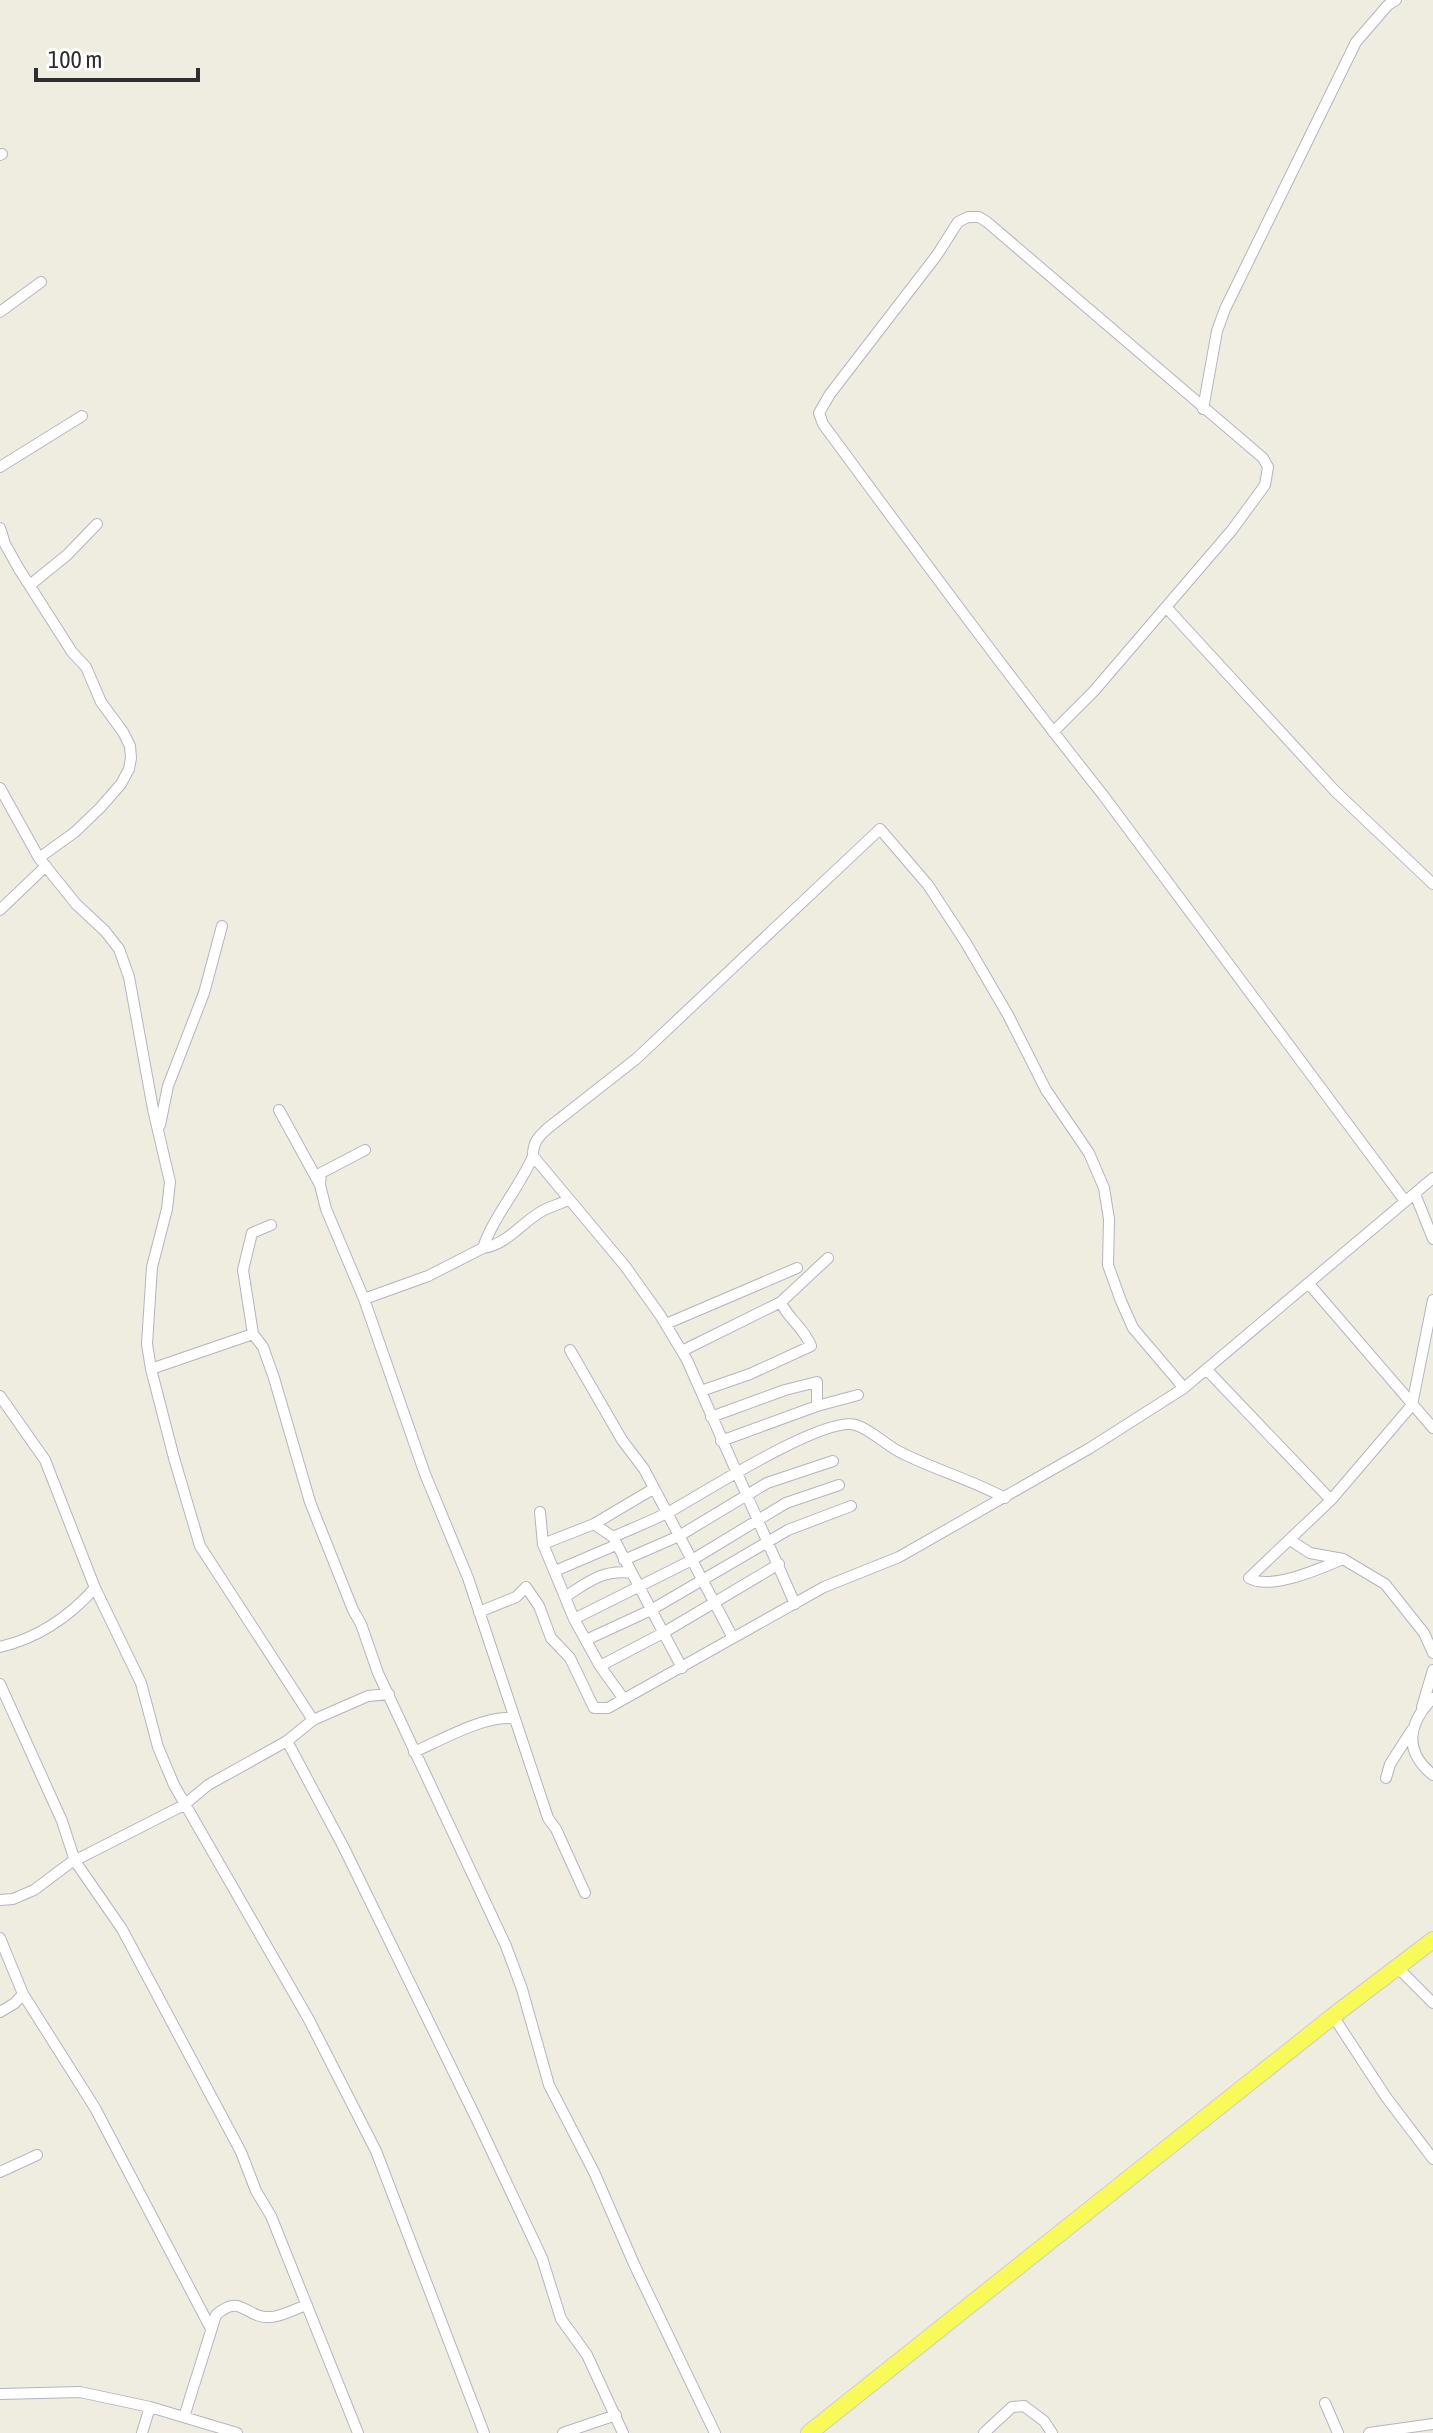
<svg xmlns="http://www.w3.org/2000/svg" width="1433" height="2433" font-family="'Asap Condensed',sans-serif">
<style>
.lines{fill:none;stroke-linecap:round;stroke-linejoin:round}
.minor-casing{stroke:#b4b4c2;stroke-width:12}
.primary-casing{stroke:#cdcdcd;stroke-width:18}
.minor{stroke:#fff;stroke-width:10}
.primary{stroke:#f8fa5a;stroke-width:16}
</style>
<rect width="100%" height="100%" fill="#efede0"/>
<g class="lines">
<defs>
<path id="minor" d="M0 155 2 154
M0 312 41 282
M1203 409 1217 331 1225 309 1356 42 1388 5 1396 0
M0 467 82 416
M0 528 5 544 19 569 72 652 86 667 101 702 123 732 130 746 131 758 129 769 121 784 100 808 75 832 39 858
M30 585 67 555 97 524
M1166 607 1335 791 1433 884
M1053 732 1094 691 1232 530 1265 485 1268 467 1263 458 987 222 979 217H968L958 222 937 255 830 394 819 413 823 424C915 549 1007 674 1103 795L1405 1201
M0 788 39 858 76 904 105 931 119 949 129 977 153 1109 170 1182 167 1209 152 1267 147 1344 151 1369 174 1458 200 1546 313 1720
M0 910 46 866
M279 1110 319 1183
M160 1125 168 1086 204 993 222 926
M365 1150 321 1173 320 1185 326 1209 364 1299 425 1474 468 1578 548 1818 556 1829 585 1893
M1415 1194 1433 1239
M271 1225 252 1233 243 1270 253 1334 263 1347 274 1378 310 1502 353 1610 361 1624 378 1673 506 1946 522 1989 549 2085 594 2172 634 2264 715 2433
M483 1248C493 1217 520 1187 533 1156
M1309 1284 1433 1428
M364 1299 428 1276 483 1248C507 1245 524 1220 544 1210 552 1206 560 1204 568 1200
M666 1324 797 1268
M570 1350 622 1440 644 1469 733 1638
M682 1351 781 1302 828 1258
M151 1369 253 1334
M1206 1369 1331 1500
M701 1391 750 1374 811 1346C804 1327 786 1317 781 1302
M0 1396 45 1460 95 1588 141 1683 158 1747 174 1785 308 2018 376 2151 484 2433
M711 1417 785 1390 817 1382V1406
M721 1441 817 1406 858 1395
M540 1512 543 1544 574 1619 600 1666 623 1698
M594 1524 613 1537 682 1668
M613 1537C631 1529 651 1521 669 1512 702 1494 824 1415 856 1425 871 1430 885 1444 898 1451 932 1469 970 1479 1005 1498
M1290 1540 1310 1553 1343 1559 1385 1584 1424 1633 1433 1653
M543 1544 594 1524 653 1489
M1343 1559C1322 1568 1270 1591 1249 1578L1331 1500 1412 1405 1433 1300
M624 1560 679 1536 767 1483 833 1461
M555 1571 616 1545
M565 1597C588 1582 603 1569 632 1573
M795 1604 687 1360 660 1315 625 1266 533 1156C533 1142 538 1137 548 1128L636 1059 880 829 928 885 966 943 1008 1015 1046 1090 1089 1153 1104 1188 1109 1219 1108 1265 1121 1301 1133 1328 1184 1388
M479 1612 516 1597 526 1587 539 1606 551 1638 570 1658 594 1708H608L824 1587 899 1557 1090 1448 1184 1388 1433 1178
M574 1619 692 1560 786 1503 839 1485
M586 1640 651 1610 788 1530 851 1506
M0 1647C38 1638 69 1617 95 1588
M600 1666 663 1633 779 1564
M0 1684 62 1821 75 1861 122 1929 241 2152 256 2191 271 2216 358 2433
M1433 1698C1408 1723 1403 1751 1433 1775
M1422 1707 1433 1670
M287 1741 344 1848 477 2120 542 2258 561 2319 587 2355 623 2433
M414 1752C437 1742 491 1712 514 1719
M1386 1778 1390 1764 1412 1730
M0 1900 13 1899 34 1890 70 1863 184 1805 208 1785 287 1741 313 1720 368 1696 389 1694
M0 1938 23 1994 15 2003 0 2012
M1398 1968 1433 2003
M23 1994 95 2108 210 2327
M1333 2016 1386 2097 1433 2159
M0 2172 37 2155
M0 2394 80 2392 150 2407 237 2433
M1325 2403 1338 2433
M184 2417 216 2315C241 2292 246 2319 270 2317 282 2317 296 2308 307 2305
M142 2433 150 2407
M563 2433 616 2415
M984 2433 1012 2407 1024 2406 1044 2421 1052 2433
M1369 2433 1433 2424"/>
<path id="primary" d="M809 2433 1333 2016 1433 1940"/>
</defs>
<use href="#minor" class="minor-casing"/>
<use href="#primary" class="primary-casing"/>
<use href="#minor" class="minor"/>
<use href="#primary" class="primary"/>
</g>
<path d="M36 68v12h162v-12" fill="none" stroke="#2e2e2e" stroke-width="4"/>
<text x="48" y="68" font-size="24" fill="#2e2e2e" stroke="#ffffff" stroke-width="6" paint-order="stroke">100 m</text>
</svg>
